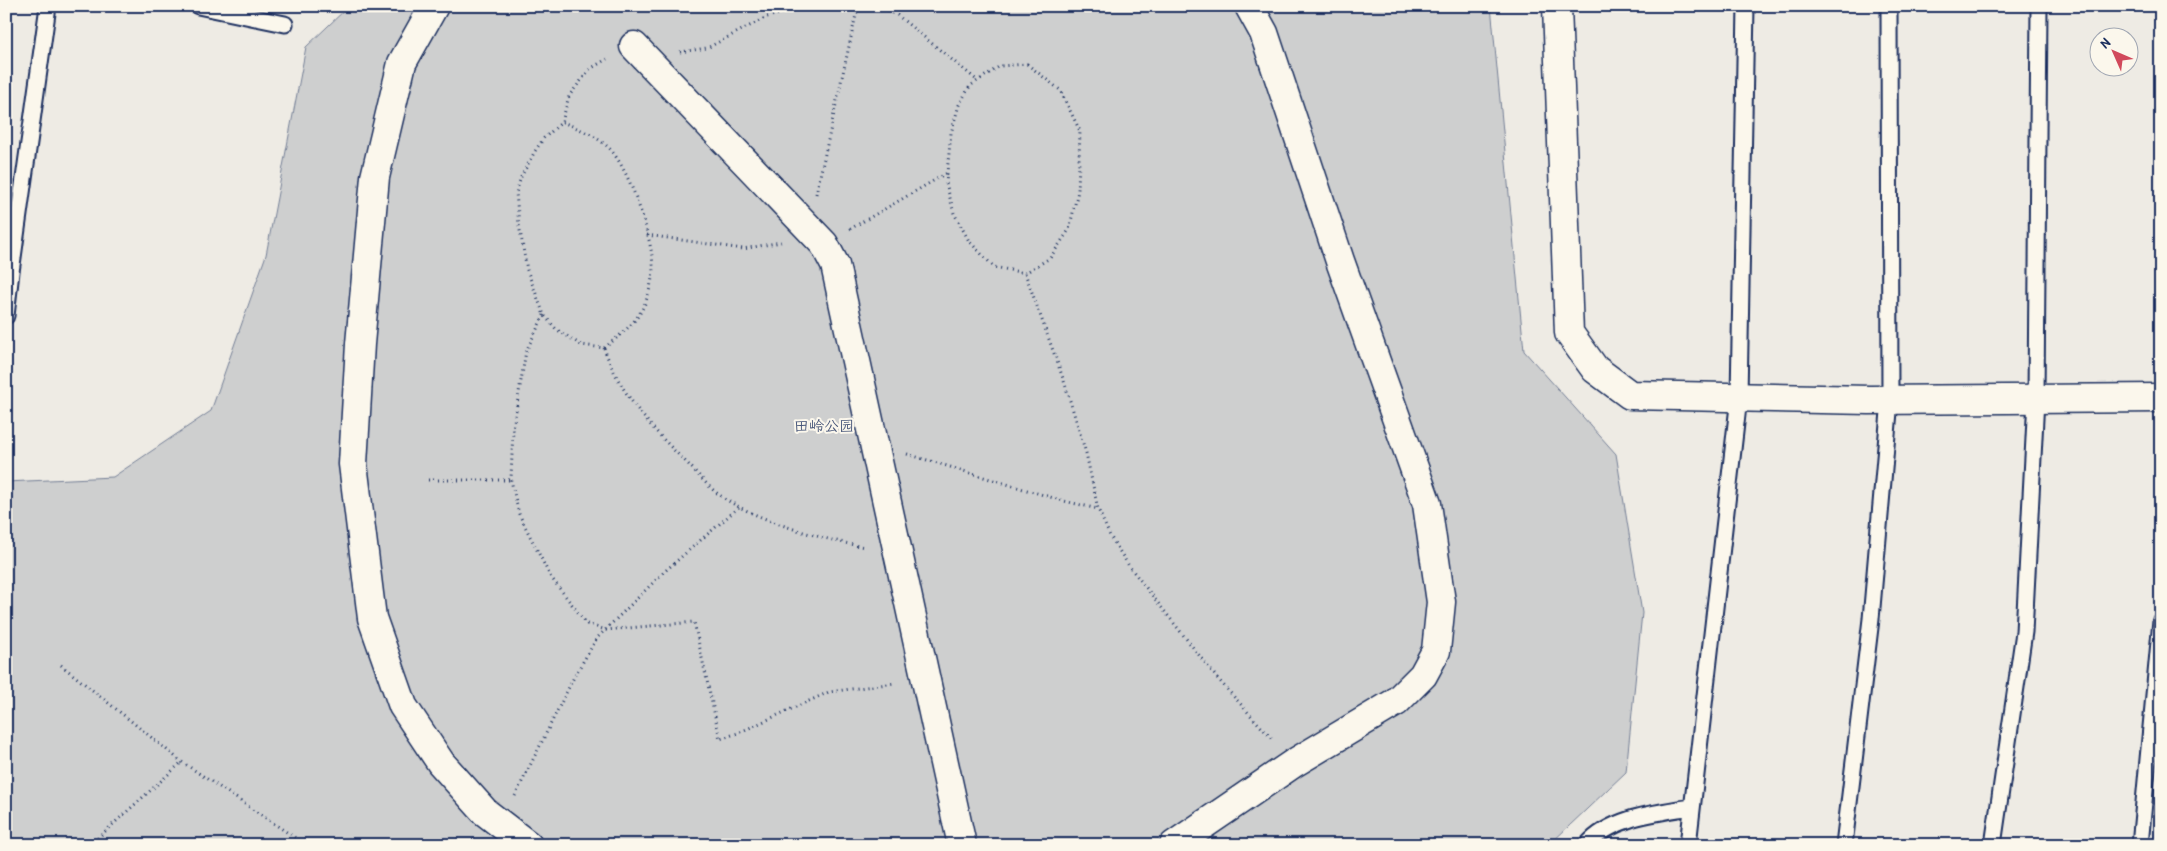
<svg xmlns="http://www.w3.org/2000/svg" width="2167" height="851" font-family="'Patrick Hand','LXGW WenKai TC',sans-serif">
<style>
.green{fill:#cecfcf;stroke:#747f96}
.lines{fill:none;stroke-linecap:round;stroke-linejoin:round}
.lane-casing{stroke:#1b2f5e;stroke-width:19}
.street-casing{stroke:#1b2f5e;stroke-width:31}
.path{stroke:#1b2f5e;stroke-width:3;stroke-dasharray:1 4;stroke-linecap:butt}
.lane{stroke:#fbf7ec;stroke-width:15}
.street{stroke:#fbf7ec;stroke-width:28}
.labels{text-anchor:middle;stroke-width:4;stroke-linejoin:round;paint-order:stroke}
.park-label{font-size:15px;fill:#48577a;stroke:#fbf7ec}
</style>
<rect width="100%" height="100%" fill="#eeebe4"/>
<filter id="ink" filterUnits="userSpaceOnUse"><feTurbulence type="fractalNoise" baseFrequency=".02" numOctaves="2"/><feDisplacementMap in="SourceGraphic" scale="10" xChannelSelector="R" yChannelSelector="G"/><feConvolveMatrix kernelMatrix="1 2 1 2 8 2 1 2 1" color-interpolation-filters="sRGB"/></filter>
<g filter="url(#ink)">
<path class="green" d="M349 6H1491L1524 351 1616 454 1642 613 1626 772 1549 845H6V482L113 477 211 411 266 255 306 47Z"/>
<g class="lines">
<defs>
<path id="lane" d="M198 6 285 24
M6 316 11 272 48 6
M1587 845C1611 817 1657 813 1691 807
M1688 845 1739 397 1746 6
M1844 845 1871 619 1890 400 1889 6
M1993 845 2024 632 2036 399 2039 6
M2140 845 2161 620"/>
<path id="street" d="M434 6 402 63 375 177 360 344 353 464 372 618 403 706 441 763 485 812 528 845
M1557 6 1569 333 1595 369 1630 395 1869 400 2161 398
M634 46 824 244 835 265 962 845
M1174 845 1294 763 1396 702 1423 675 1436 651 1441 602 1427 504 1340 261 1264 33 1249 6"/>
</defs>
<use href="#lane" class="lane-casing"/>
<use href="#street" class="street-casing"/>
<path class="path" d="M879 6 897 15 978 81
M680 52 707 48 767 17 810 6
M1027 64 1060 90 1080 131 1078 191 1069 230 1050 258 1025 273 994 267 969 241 954 213 946 183 951 133 959 105 970 86 1000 66Z
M562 122C578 128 597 136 609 148 629 168 653 239 653 268 653 276 650 289 647 298 640 320 622 334 604 348L581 345 556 329 544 315 527 270 519 225 516 193 521 177 535 151 544 138 562 122 569 96 590 69 607 59
M816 194 858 6
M850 229 947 173
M647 235 743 249 781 242
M1025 273 1064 381 1086 453 1098 509 1110 536 1129 566 1217 678 1273 740
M544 315 526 351 513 428 511 480 519 514 550 576 587 624 606 630 694 622 720 739 738 733 829 692 895 683
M604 348C621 396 653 430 688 464 699 475 709 488 721 496 755 520 824 540 865 547
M907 454 1060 500 1098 509
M428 480H511
M61 665 182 762 306 845
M515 796 574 677 597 638 665 571 739 507
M90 845 182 762"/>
<use href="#lane" class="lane"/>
<use href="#street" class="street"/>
</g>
</g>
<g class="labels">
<g class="park-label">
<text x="824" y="431">田岭公园</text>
</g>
</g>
<rect width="2167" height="851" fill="none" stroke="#fbf7ec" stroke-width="25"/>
<rect x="12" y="12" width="2142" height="826" fill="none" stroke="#1b2f5e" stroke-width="2" filter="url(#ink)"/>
<g transform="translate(2114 52) rotate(315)"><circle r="24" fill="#fbf7ec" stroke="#a1a7b3"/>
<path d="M0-4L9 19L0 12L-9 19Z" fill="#d1495b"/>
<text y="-8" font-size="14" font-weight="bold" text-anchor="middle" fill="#1b2f5e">N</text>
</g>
</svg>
